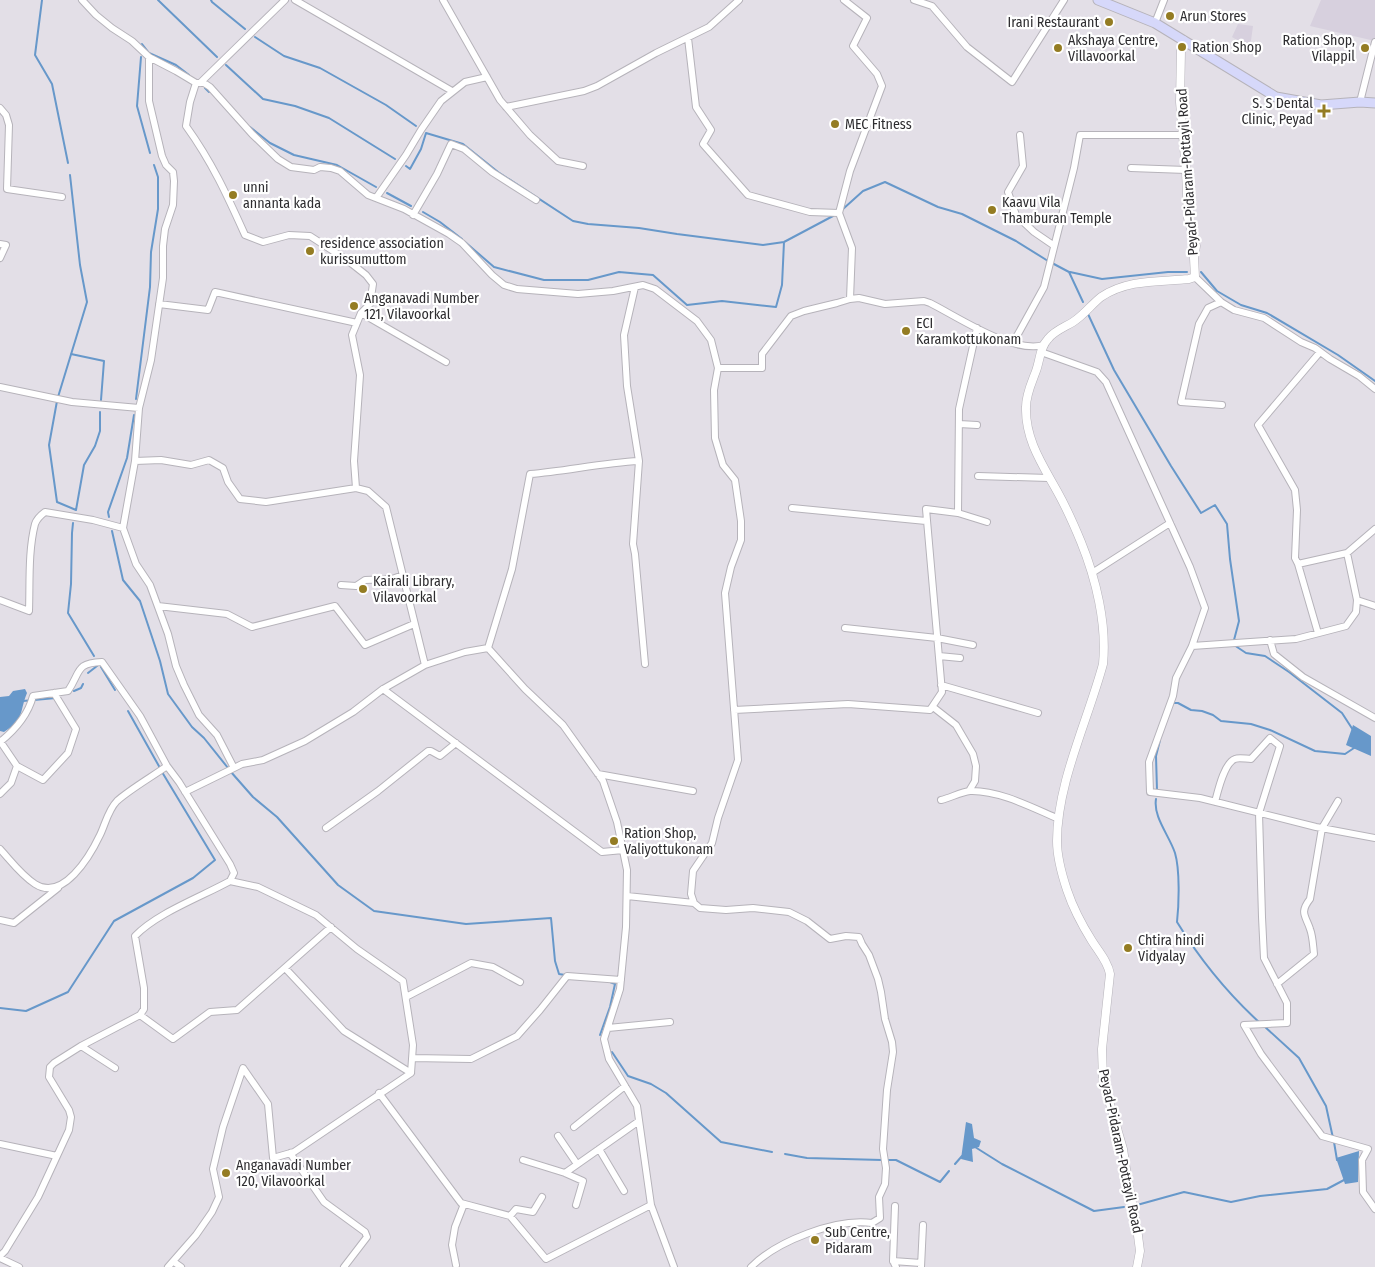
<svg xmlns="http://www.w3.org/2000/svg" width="1375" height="1267" font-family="'Fira Sans Condensed',sans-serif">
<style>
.built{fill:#d7d0de}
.water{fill:#6798ca}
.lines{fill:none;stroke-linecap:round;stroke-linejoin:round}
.stream{stroke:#6798ca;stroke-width:2}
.minor-casing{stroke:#b6b3ba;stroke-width:8}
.tertiary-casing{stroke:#b6b3ba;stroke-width:9}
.secondary-casing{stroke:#b6b3ba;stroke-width:11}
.minor{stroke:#fff;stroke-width:6}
.tertiary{stroke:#fff;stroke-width:8}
.secondary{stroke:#d6d8fa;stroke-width:9}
.poi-dot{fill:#947c23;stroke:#fff;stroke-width:2}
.labels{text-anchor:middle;stroke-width:4.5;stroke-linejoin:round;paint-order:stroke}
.poi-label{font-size:14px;fill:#2e2d30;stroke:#fff;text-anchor:start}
.street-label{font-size:14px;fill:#2e2d30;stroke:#fff}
</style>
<rect width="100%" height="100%" fill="#e3dfe7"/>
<path class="built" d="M1321 0H1375V41L1310 26Z
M1238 24 1253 26 1250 48 1232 37Z"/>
<path class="water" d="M25 689 27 693C19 713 25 718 4 732L0 731V697L9 696 13 691Z
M1353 725 1371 736V756L1346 745Z
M966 1122 972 1124 974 1138 981 1141 979 1147 972 1149 973 1162 961 1159Z
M1359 1151 1358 1182 1345 1184 1336 1158Z"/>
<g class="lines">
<path class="stream" d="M42 0 35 55 52 84 68 163
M158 0 217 57
M211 0 212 2 245 29
M255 37 284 56 320 68 386 105 416 126
M142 44 149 53 176 65 189 75
M141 57 137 106 150 153
M226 65 263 99 295 106 329 118 395 159
M205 88 209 92
M250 127 270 143 294 155 337 165 376 187
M406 166 410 169 421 149 426 133 463 144 498 172 573 221 588 224 639 228 677 234 763 245 784 242 833 216
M387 193 411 206
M843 209 863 191 885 182 938 207 962 214 1016 241 1048 261
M423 212 440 222 462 239
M465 242 494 267 544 280H588L619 272 653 275 687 305 722 301 776 307 782 285 784 242
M1052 263 1069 272 1083 302
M1070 272 1102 279 1168 272H1187
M1201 272 1217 291 1241 305 1267 313 1338 355 1375 381
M1088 314 1114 370 1171 466 1201 513 1215 505 1227 524 1230 559 1239 621 1234 640
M71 354 104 361 101 400
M58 397 87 302 80 265 70 175
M136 399 150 287 151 252 158 209V177L154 165
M57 401 49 445 57 502 76 510 84 465 95 446 100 431V412
M109 517 108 512 127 458 134 415
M73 523 72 533 71 584 68 613 94 656
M112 531 123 580 140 601 160 661 168 694 192 727 204 738 228 768
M1234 645 1246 653 1265 656 1289 672 1342 713 1353 730
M101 667 115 690
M88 673 97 666
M74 691 81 688 83 684
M23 701 56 698
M1172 703H1178L1191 710 1202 711 1213 715 1221 721 1251 724 1270 730 1315 751 1345 754 1354 748
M128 711 160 768
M231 772 253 797 277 817 338 885 374 911 466 924 551 918 555 961 559 974 565 975
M1157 790 1156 756 1160 740
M1156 799C1153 817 1169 835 1175 853 1180 870 1179 904 1177 922 1201 961 1226 992 1260 1023
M0 1008 26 1011 68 992 114 921 193 878 215 860 162 772
M1264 1026 1299 1058 1326 1106 1333 1138
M600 1035 610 1007 615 984 610 982
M612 1052 628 1076 651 1084 666 1093 721 1142 772 1152
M1334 1142 1337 1160
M975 1147 1002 1164 1094 1211 1124 1207
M785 1154 807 1158 882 1160
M887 1160H896L940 1182 949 1171
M955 1164 962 1156
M1137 1205 1184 1192 1231 1202 1260 1196 1327 1189 1344 1180"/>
<defs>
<path id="minor" d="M82 0 96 15 112 28 132 41 149 57 176 71 196 83 190 102 186 126C212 162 227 195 245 235L263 242 289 235 310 236 347 260 366 275 373 284 370 304 361 313 352 335 360 375 354 461 356 488 368 491 386 507 425 665 465 652 488 648 525 689 563 725 603 781 617 822 627 870 626 927 620 989 604 1039 609 1059 637 1106 651 1205 674 1267
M295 0 452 91
M443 0 500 100 530 135 558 161 583 166
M844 0 867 18 853 46 877 74 882 86 850 171 839 213 852 248 850 299
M914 0 932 6 967 47 1012 82 1064 0
M1155 23 1164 0
M688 38 696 107 711 130 703 144 748 195 810 212 839 213
M196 83H204L210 87 252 134 278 159 291 167 314 170 320 167 331 168 340 171 368 195 404 209 449 234 462 243 492 275 504 285 517 289 578 294 613 291 643 285 655 289 697 321 711 340 718 368 714 390 715 438 723 465 735 480 741 521V540L731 567 725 593 738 760 718 818 712 843 693 871 691 894 694 903 700 908 726 910 753 908 789 912 807 921 830 939 846 936 859 937 862 944 869 955 878 979 881 992 885 1019 892 1042 893 1052 887 1090 883 1149 886 1168 885 1184 879 1197 880 1218 872 1223C836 1218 777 1241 751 1267
M200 83 285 0
M1360 102 1375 42
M506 107 584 91 597 86 656 53 709 27 739 0
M0 108 6 115 9 125 7 189 62 197
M1020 135 1023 166 1008 192 1016 215 1034 232 1053 245
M1131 168 1186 170
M376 198 406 155 421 130 441 101 465 82 487 77
M413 215 437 174 451 144 464 149 492 172 536 200
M0 244 6 245 0 258
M1195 277 1221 302 1234 310 1264 318 1301 342 1315 348 1330 359 1359 376 1375 389
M635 287 624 335 627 386 639 461 633 544 635 554 645 664
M1221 302 1208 308 1199 324 1181 402 1222 405
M159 304 208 310 215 292 357 323
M361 313 446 362
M1013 343 1044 287 1074 168 1080 135H1183
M1041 352 1097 372 1106 382 1190 567 1205 608 1192 646 1176 678 1173 696 1149 762 1150 792 1200 798 1316 827 1375 838
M1320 352 1258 425 1295 490 1297 510 1295 558 1298 564 1347 553 1375 529
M718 368H762V354L791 316 804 311 837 303 850 299 859 298 885 304 924 301 930 303C958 317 1012 354 1044 345
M0 387 72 402 139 408 151 360 163 278V246L165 229 173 205 174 181 173 172 166 165 162 156 149 101V57
M959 424 977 425
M135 461 161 460 191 465 209 460 223 468 228 482 240 499 266 502 356 488
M978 476 1049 478
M792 508 926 521
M958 513 959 409 977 328
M123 528 135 461 139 408
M1298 564 1318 633
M1092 573 1170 523
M341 585 356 586 365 580 392 579 403 575
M0 600 29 611C30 583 28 551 35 524 37 518 41 515 45 512L93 520 123 528 136 564 150 585 168 634 176 666 184 685 199 715 217 735 234 768 242 764 263 760 305 741 353 712 383 689 425 665
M1357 600 1375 606
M158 606 227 614 252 627 335 606 365 645 414 624
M845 628 937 638 973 645
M1270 640 1274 654 1303 677 1375 718
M1192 646 1296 639 1346 626 1356 612 1357 600 1347 553
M488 648 512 569 530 474C566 471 602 463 639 461
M939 656 960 658
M941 685 1038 713
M383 689 602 852 623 850
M933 707 956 725 973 754 976 766 975 781 969 791
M734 710 848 704 930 710 942 692 926 509 958 513 987 522
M0 741 17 766
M0 742C15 730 28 715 33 696L68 691C81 672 75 663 102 662L140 716 167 766 179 782 230 864 234 873 230 881C201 897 157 913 135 936L144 988V1009L140 1015 81 1046 54 1063 50 1067 49 1077 69 1110 71 1117 69 1130 38 1197 5 1251 0 1256
M598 774 693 791
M185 792 234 768
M0 794 11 783 17 766 43 780 68 753 76 729 54 693
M941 800C950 798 961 792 970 791 999 790 1033 808 1059 819
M1215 802C1218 791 1224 763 1235 759 1239 757 1246 759 1251 759L1270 738 1280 746 1259 813 1262 917 1264 958 1287 1003V1023L1244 1025 1261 1054 1322 1136 1368 1149 1362 1160 1363 1192 1375 1209
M326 828 378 791 428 751H431L440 756 456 743
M0 849C11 861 21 875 35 884 63 902 90 856 100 835 105 825 108 810 117 801 129 790 153 776 167 766
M627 896 694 903
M0 920 14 923 58 888
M285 968 344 1031 411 1073
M1277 984 1314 954C1313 946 1313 937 1310 929 1306 916 1299 913 1310 899L1322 828 1338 801
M406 997 471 963 493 967 520 982
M140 1015 173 1039 210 1012 237 1010 331 927
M608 1028 670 1022
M81 1046 115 1068
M412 1058 471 1059 517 1036 540 1010 567 976 621 980
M379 1093 461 1203 510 1216 546 1259 651 1205
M574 1127 625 1086
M558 1136 577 1164
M0 1144 57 1156
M599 1149 624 1191
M290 1153 324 1202 365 1232 367 1237 344 1267
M523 1160 565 1173 583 1181 576 1205
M565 1173 639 1121
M895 1206 893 1261 896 1267
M510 1216 516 1209 533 1212 542 1197
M0 1258 19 1267
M893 1261 921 1263
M174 1262 181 1267
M456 1265 452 1245 455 1227 464 1204
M168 1267 196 1235 212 1212 219 1197 213 1169 223 1127 243 1068 268 1104 273 1158 294 1152 411 1073 413 1045 403 981 357 949 316 915 258 887 230 881
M921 1267 923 1225"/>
<path id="tertiary" d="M1137 1267 1140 1251 1137 1228 1128 1182 1123 1149 1103 1080 1102 1049 1110 974C1108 962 1099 952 1092 941 1082 925 1073 908 1067 890 1062 875 1057 857 1057 841 1057 783 1088 720 1103 664 1107 624 1096 579 1081 542 1074 525 1066 507 1057 491 1042 464 1025 439 1026 407 1026 394 1032 382 1036 371 1040 360 1040 347 1048 339 1054 331 1065 327 1073 322 1084 315 1091 305 1101 297 1128 279 1159 282 1189 279L1195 277 1194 258 1196 246 1188 218 1186 170 1180 102 1181 50 1183 40"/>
<path id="secondary" d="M1098 0 1155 23 1276 97 1321 105 1360 102 1375 103"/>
</defs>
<use href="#minor" class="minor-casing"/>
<use href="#tertiary" class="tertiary-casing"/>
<use href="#secondary" class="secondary-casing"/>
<use href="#minor" class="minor"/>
<use href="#tertiary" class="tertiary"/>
<use href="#secondary" class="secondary"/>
</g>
<g class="poi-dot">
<circle cx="1170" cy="16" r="5"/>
<circle cx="1109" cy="22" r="5"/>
<circle cx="1182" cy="47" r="5"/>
<circle cx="1058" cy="48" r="5"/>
<circle cx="1365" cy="48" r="5"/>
<path d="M1321.5 103.5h5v5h5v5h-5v5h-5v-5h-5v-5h5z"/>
<circle cx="835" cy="124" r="5"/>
<circle cx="233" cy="195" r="5"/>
<circle cx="992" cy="210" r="5"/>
<circle cx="310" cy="251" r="5"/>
<circle cx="354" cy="306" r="5"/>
<circle cx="906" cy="331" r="5"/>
<circle cx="363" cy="589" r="5"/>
<circle cx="614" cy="841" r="5"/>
<circle cx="1128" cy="948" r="5"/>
<circle cx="226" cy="1173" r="5"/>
<circle cx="815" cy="1240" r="5"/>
</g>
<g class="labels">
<g class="poi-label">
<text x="1180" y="21">Arun Stores</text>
<text x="1099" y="27" text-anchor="end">Irani Restaurant</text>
<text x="1068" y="45">Akshaya Centre,<tspan x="1068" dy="16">Villavoorkal</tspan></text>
<text x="1355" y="45" text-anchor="end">Ration Shop,<tspan x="1355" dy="16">Vilappil</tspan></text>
<text x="1192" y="52">Ration Shop</text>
<text x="1313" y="108" text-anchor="end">S. S Dental<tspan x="1313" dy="16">Clinic, Peyad</tspan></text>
<text x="845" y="129">MEC Fitness</text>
<text x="243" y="192">unni<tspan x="243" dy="16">annanta kada</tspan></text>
<text x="1002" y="207">Kaavu Vila<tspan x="1002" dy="16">Thamburan Temple</tspan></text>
<text x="320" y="248">residence association<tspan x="320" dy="16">kurissumuttom</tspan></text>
<text x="364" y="303">Anganavadi Number<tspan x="364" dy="16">121, Vilavoorkal</tspan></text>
<text x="916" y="328">ECI<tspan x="916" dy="16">Karamkottukonam</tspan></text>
<text x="373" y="586">Kairali Library,<tspan x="373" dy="16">Vilavoorkal</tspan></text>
<text x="624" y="838">Ration Shop,<tspan x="624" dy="16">Valiyottukonam</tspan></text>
<text x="1138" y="945">Chtira hindi<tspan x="1138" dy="16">Vidyalay</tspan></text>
<text x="236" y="1170">Anganavadi Number<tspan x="236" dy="16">120, Vilavoorkal</tspan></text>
<text x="825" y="1237">Sub Centre,<tspan x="825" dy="16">Pidaram</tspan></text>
</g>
<g class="street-label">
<text transform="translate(1187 172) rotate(-94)" y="5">Peyad-Pidaram-Pottayil Road</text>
<text transform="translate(1121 1151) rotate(78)" y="5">Peyad-Pidaram-Pottayil Road</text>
</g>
</g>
</svg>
